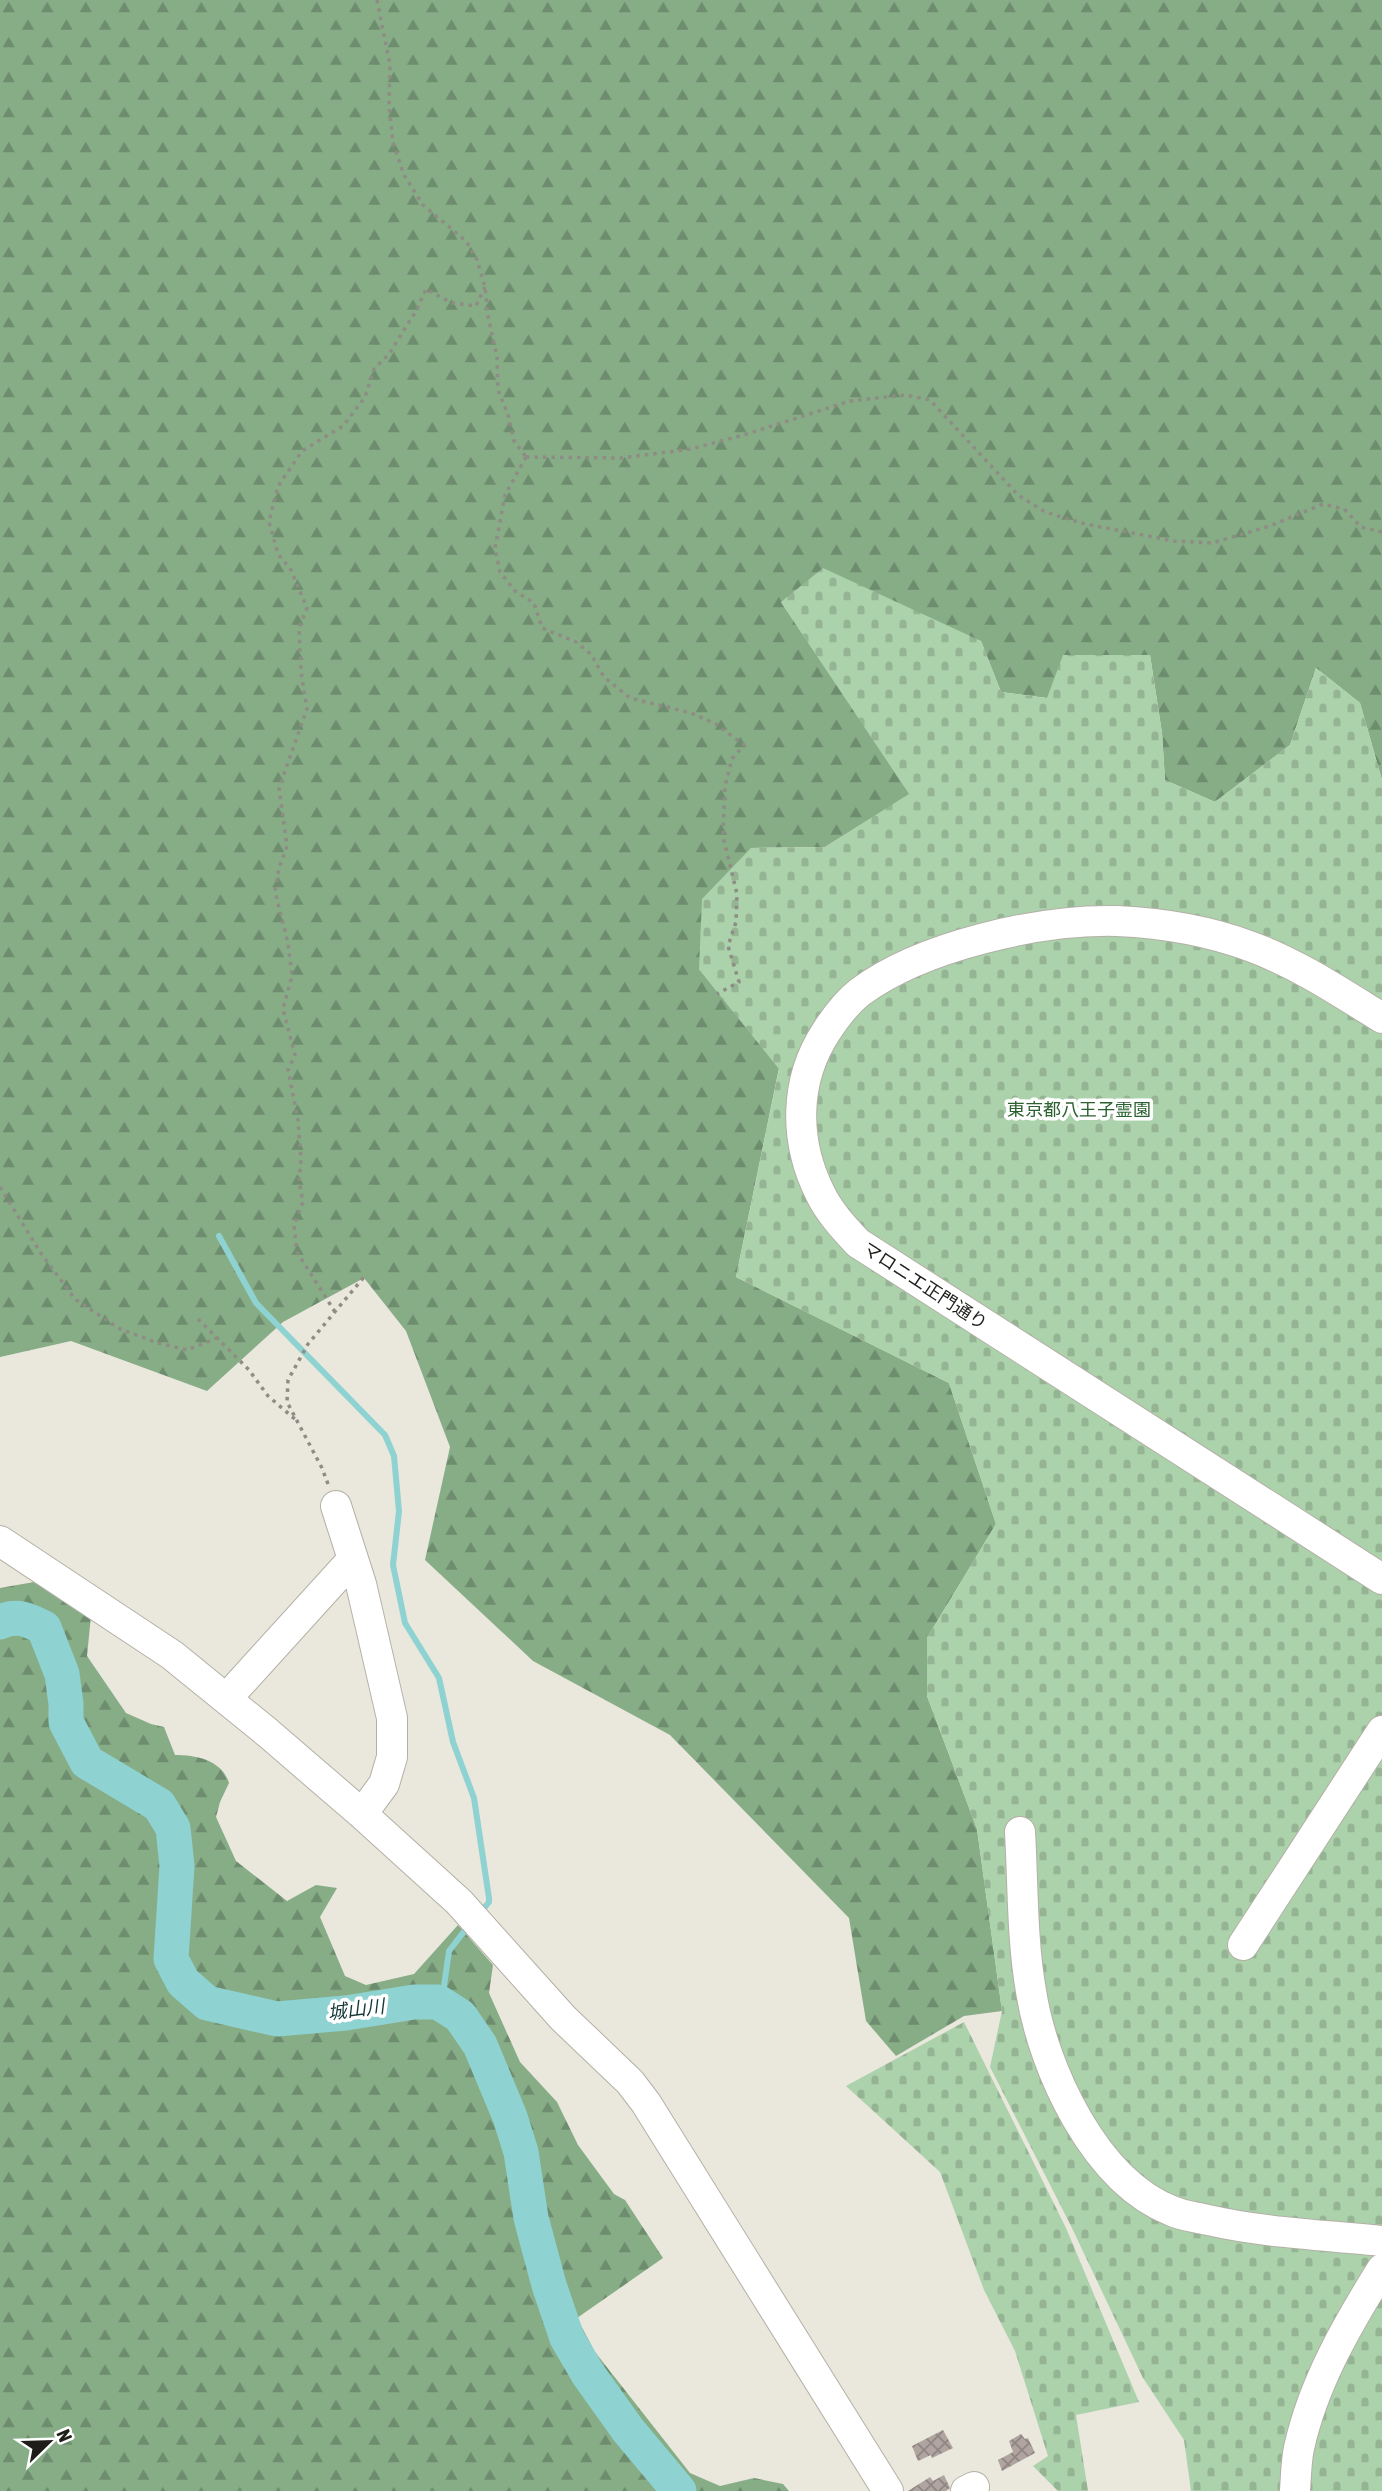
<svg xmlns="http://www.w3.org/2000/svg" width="1382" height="2491" font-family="'Asap Condensed','Noto Sans JP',sans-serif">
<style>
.forest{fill:url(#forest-firs)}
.cemetery{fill:url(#cemetery-stones)}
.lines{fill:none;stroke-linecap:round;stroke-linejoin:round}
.stream{stroke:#8ed2d2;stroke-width:6}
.river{stroke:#8ed2d2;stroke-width:35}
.building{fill:url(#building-cross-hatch)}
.minor-casing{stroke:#b3b0a6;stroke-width:32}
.path{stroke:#8e8c84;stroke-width:3.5;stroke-dasharray:3.5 5;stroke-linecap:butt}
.minor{stroke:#fff;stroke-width:30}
.labels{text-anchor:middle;stroke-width:7;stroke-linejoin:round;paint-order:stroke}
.park-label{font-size:18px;fill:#2b612e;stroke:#fff}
.street-label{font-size:18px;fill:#1e1d19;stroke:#fff}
.water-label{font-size:19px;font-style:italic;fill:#163838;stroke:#fff}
</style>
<defs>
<pattern id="forest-firs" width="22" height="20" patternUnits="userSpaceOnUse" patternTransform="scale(1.75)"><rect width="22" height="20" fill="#87ad87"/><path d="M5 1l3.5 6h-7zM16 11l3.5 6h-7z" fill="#6e8c6e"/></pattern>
<pattern id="cemetery-stones" width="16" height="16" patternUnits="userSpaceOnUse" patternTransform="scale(1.75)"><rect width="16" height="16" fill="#acd2ab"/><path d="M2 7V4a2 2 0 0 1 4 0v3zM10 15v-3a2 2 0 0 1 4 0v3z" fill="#94b493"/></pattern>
<pattern id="building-cross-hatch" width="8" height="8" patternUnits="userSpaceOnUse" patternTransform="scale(1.75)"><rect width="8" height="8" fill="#b0a4a1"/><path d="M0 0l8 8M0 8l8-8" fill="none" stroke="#8f8582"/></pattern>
</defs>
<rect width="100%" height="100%" fill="#eae7dc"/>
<path class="forest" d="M0 0H1382V780L1360 703 1316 668 1290 745 1215 802 1165 780 1162 733 1150 655 1047 698 1001 692 981 641 781 602 910 794 825 847 751 848 699 969 779 1068 736 1277 949 1383 996 1524 927 1638V1696L977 1829 1002 2011 964 2016 896 2056 866 2021 849 1918 670 1735 533 1661 425 1560 450 1447 406 1331 364 1278 283 1322 207 1391 71 1341 0 1357Z
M34 1582 91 1616 87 1656 126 1713 151 1724 164 1727 175 1755C196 1755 222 1760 229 1783L220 1802 216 1817 236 1861 287 1901 316 1885 337 1888 320 1917 345 1976 366 1985 414 1974 458 1925 493 1965 489 1993 520 2062 557 2102 578 2145 614 2194 625 2200 663 2258 577 2318 595 2352 690 2473 720 2486 754 2478 783 2484 789 2491H0V1588Z"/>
<path class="cemetery" d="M823 568 981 641 1001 692 1047 698 1063 655H1150L1162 733 1165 780 1215 802 1290 745 1316 668 1360 703 1382 780V2491H1191L1184 2440 1143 2378 1071 2226 990 2067 1002 2011 977 1829 927 1696V1638L996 1524 949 1383 736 1277 779 1069 699 969 702 899 751 848 825 847 909 794 781 602Z
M964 2022 1066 2228 1139 2402 1076 2415 1088 2491H1058L1033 2466 1048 2456 1015 2351 984 2290 940 2172 846 2086Z"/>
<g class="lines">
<path class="stream" d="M219 1236 256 1303 385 1435 394 1456 399 1511 393 1565 405 1623 439 1678 453 1742 474 1798 489 1898V1902L481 1912
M445 2007 444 1986 449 1951 469 1925"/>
<path class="river" d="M0 1622C17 1614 29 1620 44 1628L62 1674 66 1704V1722L87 1762 159 1805 173 1828 177 1866 171 1959 183 1982 207 2003 277 2019 346 2013 414 2002H438L460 2016 480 2045 510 2117 521 2152 531 2218 549 2285 567 2338 588 2374 628 2430 679 2491"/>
</g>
<path class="building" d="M943 2430 953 2448 932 2458 931 2455 918 2461 912 2446Z
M1021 2434 1025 2439 1028 2438 1035 2453 1002 2471 998 2460 1013 2452 1009 2441Z
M944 2475 950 2488 946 2491H908L930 2477 933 2481Z"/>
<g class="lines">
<defs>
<path id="minor" d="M1382 1018C1340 992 1298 964 1252 947 1210 931 1162 923 1117 921 1040 919 922 946 860 992 847 1002 835 1018 826 1032 794 1081 794 1141 820 1193 829 1212 844 1228 858 1243L1382 1579
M336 1506 361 1584 392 1718V1757L384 1784 362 1814
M0 1541 172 1655 268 1733 362 1814 459 1902 563 2018 630 2082 646 2103 888 2491
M226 1699 353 1559
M1020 1832C1023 1883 1022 1941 1031 1991 1043 2069 1095 2181 1172 2211 1183 2216 1196 2217 1208 2220 1265 2233 1324 2235 1382 2241
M1243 1945 1382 1731
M966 2491 974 2487
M1295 2491C1296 2477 1296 2462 1299 2448 1313 2384 1347 2325 1382 2269"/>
</defs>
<use href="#minor" class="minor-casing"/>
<path class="path" d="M377 0 390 65 389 106 393 143 404 175 423 205 466 241 477 260 485 287 488 316 497 357 498 390 508 415 514 441 526 457
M526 457 621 458 691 449 747 434 850 401 905 395 930 400 1018 495 1045 512 1085 524 1174 541 1212 543 1270 526 1323 504 1344 509 1361 527 1382 532
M526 457 505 495 495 548 500 572 515 591 534 603 542 628 576 642 591 654 604 677 630 698 691 713 716 724 744 745 732 759 725 786 723 836 737 894 736 922 728 946 739 982 717 994
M0 1187 40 1252 75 1299 120 1329 158 1343 187 1350 217 1338
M335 1312 297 1252 294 1225 303 1202 299 1181 301 1159 298 1120 288 1070 295 1055 283 1009 292 976 288 943 275 891 279 868 287 846 279 788 307 709 301 672 299 628 307 608 291 570 278 554 269 522 278 486 302 451 343 426 365 397 374 369 389 354 416 311 426 289 452 303 476 306 485 287
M198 1319 249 1370 268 1396 296 1420
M328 1484 322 1468 287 1402 288 1380 308 1344 364 1277"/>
<use href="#minor" class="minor"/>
</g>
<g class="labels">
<g class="park-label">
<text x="1079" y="1116">東京都八王子霊園</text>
</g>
<g class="street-label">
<text transform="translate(925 1286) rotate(33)" y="6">マロニエ正門通り</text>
</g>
<g class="water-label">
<text transform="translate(356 2009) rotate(-7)" y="7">城山川</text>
</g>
</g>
<g transform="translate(49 2442) rotate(67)" stroke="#ffffff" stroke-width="5" paint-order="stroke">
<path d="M0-5L12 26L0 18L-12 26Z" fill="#1e1d19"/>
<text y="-10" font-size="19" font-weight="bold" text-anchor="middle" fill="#1e1d19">N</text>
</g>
</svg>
